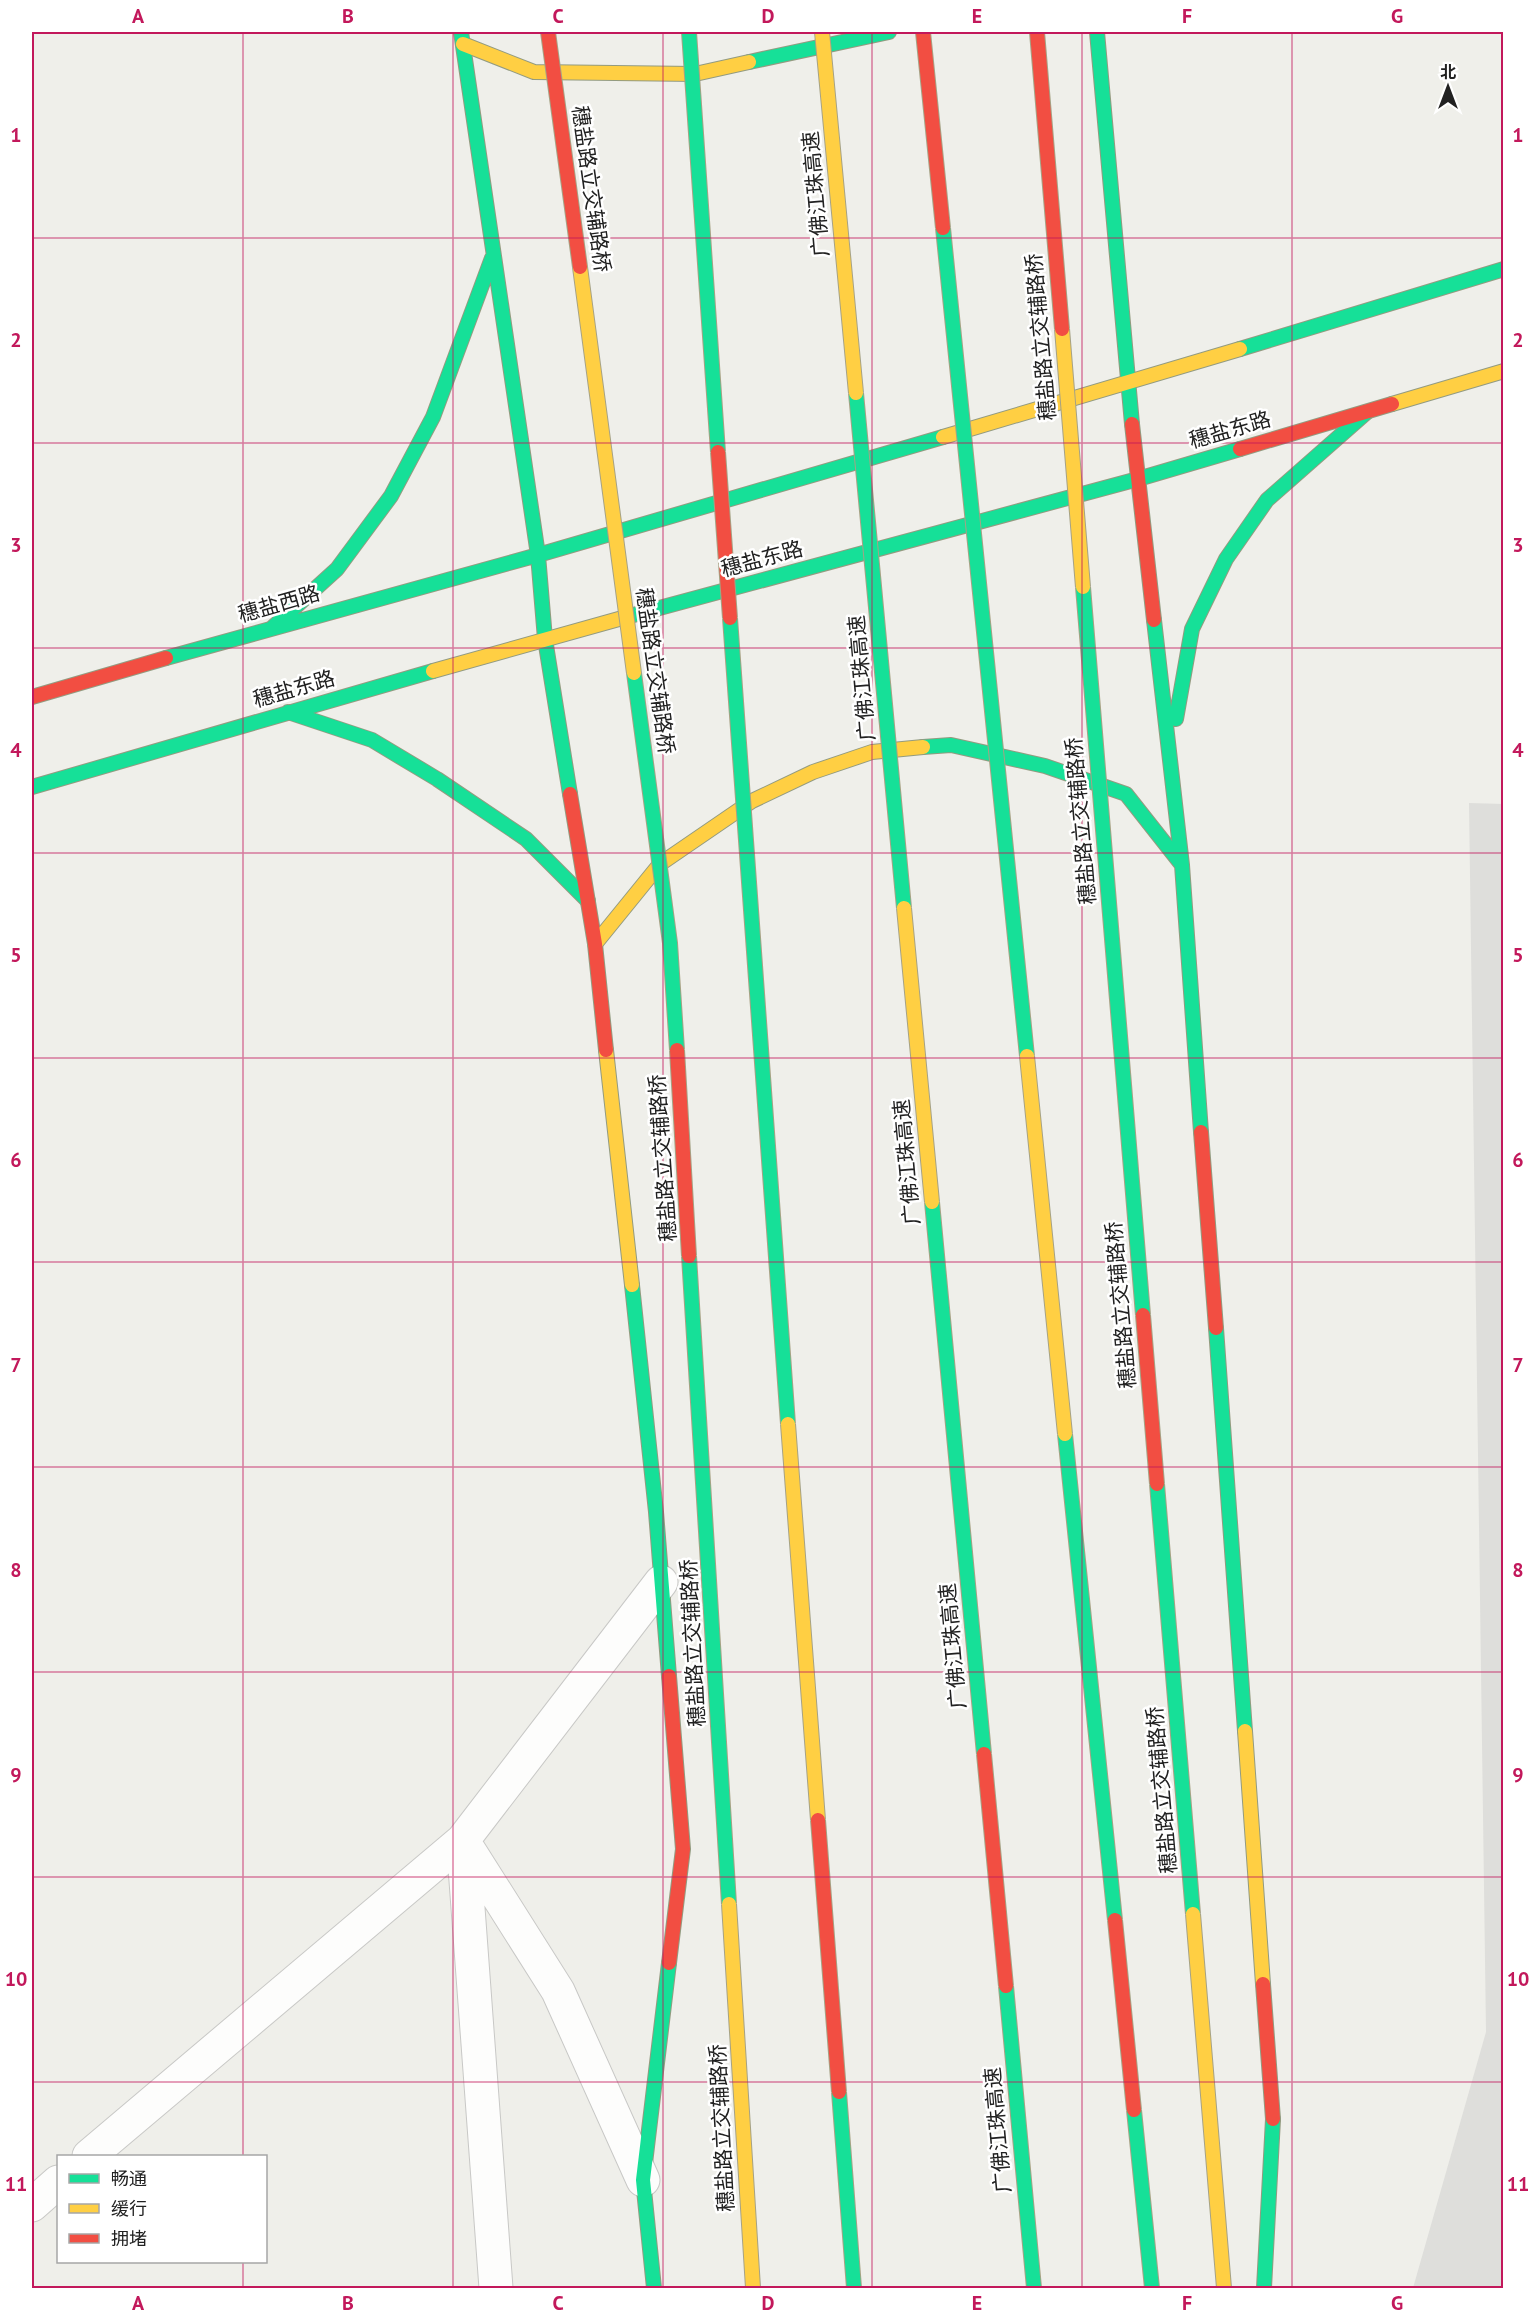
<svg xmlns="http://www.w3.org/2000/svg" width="1535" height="2320" font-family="'PT Sans','Noto Sans SC',sans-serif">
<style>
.residential{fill:#dededb}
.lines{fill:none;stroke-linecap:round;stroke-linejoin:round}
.street-casing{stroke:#c8c8c6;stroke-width:35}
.fast-casing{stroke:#939b80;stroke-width:16}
.slow-casing{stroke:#939b80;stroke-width:16}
.jam-casing{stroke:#939b80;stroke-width:16}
.street{stroke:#fdfdfc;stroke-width:33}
.fast{stroke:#16e098;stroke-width:14}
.slow{stroke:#ffcf43;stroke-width:14}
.jam{stroke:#f24e42;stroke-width:14}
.fast-bridge-casing{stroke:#a6a285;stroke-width:16;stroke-linecap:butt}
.slow-bridge-casing{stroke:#a6a285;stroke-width:16;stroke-linecap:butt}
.jam-bridge-casing{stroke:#a6a285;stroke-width:16;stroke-linecap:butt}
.fast-bridge{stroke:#16e098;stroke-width:14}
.slow-bridge{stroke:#ffcf43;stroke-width:14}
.jam-bridge{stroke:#f24e42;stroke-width:14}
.grid{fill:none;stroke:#c2185b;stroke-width:1.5;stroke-opacity:0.55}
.labels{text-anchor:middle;stroke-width:5;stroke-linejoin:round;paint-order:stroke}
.street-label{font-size:21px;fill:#212121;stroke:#fff}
.neatline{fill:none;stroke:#c2185b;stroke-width:2}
.grid-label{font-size:20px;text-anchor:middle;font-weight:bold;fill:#c2185b}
</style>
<rect width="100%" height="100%" fill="#efefea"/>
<path class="residential" d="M1469 803 1504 804V2288H1413L1486 2032Z"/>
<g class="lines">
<defs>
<path id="street" d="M463 1840 496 2288
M465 1844 558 1991 643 2180
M89 2156 463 1840 661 1582
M32 2205 58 2182"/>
<path id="fast" d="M461 32 538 555 545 639 570 794
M1097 32 1132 424
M749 62 889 32
M1240 349 1504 269
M626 617 1138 479 1240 449
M1154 620 1182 865 1201 1132
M272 628 337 569 391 496 433 417 492 258
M166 658 538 555 943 437
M288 712 372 740 437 779 526 839 588 901
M1176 719 1192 629 1226 559 1267 500 1367 412
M923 747 951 745 1045 766 1126 794 1182 865
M32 787 433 671
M632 1285 656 1512 669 1676
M1216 1328 1245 1731
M654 2288 643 2180 669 1963
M1264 2288 1273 2119"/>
<path id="slow" d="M463 44 534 72 695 74 749 62
M1392 404 1504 371
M943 437 1240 349
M433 671 626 617
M595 944 660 864 752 801 813 772 872 752 923 747
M606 1050 632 1285
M1245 1731 1263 1984"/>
<path id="jam" d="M1132 424 1154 620
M1240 449 1392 404
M32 697 166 658
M570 794 595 944 606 1050
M1201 1132 1216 1328
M669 1676 683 1849 669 1963
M1263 1984 1273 2119"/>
</defs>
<use href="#street" class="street-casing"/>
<use href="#fast" class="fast-casing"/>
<use href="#slow" class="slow-casing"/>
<use href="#jam" class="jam-casing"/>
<use href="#street" class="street"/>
<use href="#fast" class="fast"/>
<use href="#slow" class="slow"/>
<use href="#jam" class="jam"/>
<defs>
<path id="fast-bridge" d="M689 32 718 452
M943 228 1027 1056
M856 393 904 908
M1083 587 1143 1315
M730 618 788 1424
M634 673 670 943 677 1050
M932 1202 984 1754
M689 1256 729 1904
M1065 1434 1115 1920
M1157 1484 1193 1914
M1006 1986 1034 2288
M839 2092 854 2288
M1134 2110 1152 2288"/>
<path id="slow-bridge" d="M822 32 856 393
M580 267 634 673
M1062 329 1083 587
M904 908 932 1202
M1027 1056 1065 1434
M788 1424 818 1820
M729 1904 753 2288
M1193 1914 1224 2288"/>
<path id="jam-bridge" d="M548 32 580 267
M923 32 943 228
M1037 32 1062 329
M718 452 730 618
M677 1050 689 1256
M1143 1315 1157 1484
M984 1754 1006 1986
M818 1820 839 2092
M1115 1920 1134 2110"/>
</defs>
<use href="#fast-bridge" class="fast-bridge-casing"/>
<use href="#slow-bridge" class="slow-bridge-casing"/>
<use href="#jam-bridge" class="jam-bridge-casing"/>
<use href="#fast-bridge" class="fast-bridge"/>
<use href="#slow-bridge" class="slow-bridge"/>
<use href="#jam-bridge" class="jam-bridge"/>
</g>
<path class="grid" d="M243 32V2156M453 32V2288M663 32V2288M872 32V2288M1082 32V2288M1292 32V2288M32 238H1504M32 443H1504M32 648H1504M32 853H1504M32 1058H1504M32 1262H1504M32 1467H1504M32 1672H1504M32 1877H1504M32 2082H1504M243 2262V2288"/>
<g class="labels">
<g class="street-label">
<text transform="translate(591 189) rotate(82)" y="7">穗盐路立交辅路桥</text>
<text transform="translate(816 194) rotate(-95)" y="7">广佛江珠高速</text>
<text transform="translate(1041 337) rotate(-95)" y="7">穗盐路立交辅路桥</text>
<text transform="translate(1230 430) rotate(-16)" y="7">穗盐东路</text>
<text transform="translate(762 559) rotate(-15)" y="7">穗盐东路</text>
<text transform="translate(279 604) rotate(-16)" y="7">穗盐西路</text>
<text transform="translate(655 671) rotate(82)" y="7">穗盐路立交辅路桥</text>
<text transform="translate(862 678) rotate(-95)" y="7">广佛江珠高速</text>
<text transform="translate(294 689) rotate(-16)" y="7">穗盐东路</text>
<text transform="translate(1081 821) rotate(-95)" y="7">穗盐路立交辅路桥</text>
<text transform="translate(663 1158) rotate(-94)" y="7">穗盐路立交辅路桥</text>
<text transform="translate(907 1162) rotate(-95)" y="7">广佛江珠高速</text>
<text transform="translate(1121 1305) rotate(-95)" y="7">穗盐路立交辅路桥</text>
<text transform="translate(693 1643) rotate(-93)" y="7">穗盐路立交辅路桥</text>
<text transform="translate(953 1646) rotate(-95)" y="7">广佛江珠高速</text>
<text transform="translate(1162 1790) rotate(-95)" y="7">穗盐路立交辅路桥</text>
<text transform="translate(722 2128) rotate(-93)" y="7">穗盐路立交辅路桥</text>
<text transform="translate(998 2130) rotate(-95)" y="7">广佛江珠高速</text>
</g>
</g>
<rect width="1535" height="2320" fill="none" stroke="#ffffff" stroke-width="66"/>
<rect x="57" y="2155" width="210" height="108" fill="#ffffff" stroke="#a6a6a6" stroke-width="1.5"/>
<rect x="69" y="2174" width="30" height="9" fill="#16e098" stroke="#a6a6a6" stroke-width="1.5"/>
<text x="111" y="2185" font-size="18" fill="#212121">畅通</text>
<rect x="69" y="2204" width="30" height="9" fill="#ffcf43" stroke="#a6a6a6" stroke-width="1.5"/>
<text x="111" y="2215" font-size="18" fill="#212121">缓行</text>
<rect x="69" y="2234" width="30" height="9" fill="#f24e42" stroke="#a6a6a6" stroke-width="1.5"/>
<text x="111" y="2245" font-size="18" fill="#212121">拥堵</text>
<g transform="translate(1448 87)" stroke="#ffffff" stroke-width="4.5" paint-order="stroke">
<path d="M0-4.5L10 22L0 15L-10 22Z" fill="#212121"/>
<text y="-9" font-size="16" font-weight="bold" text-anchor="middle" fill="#212121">北</text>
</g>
<rect x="33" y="33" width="1469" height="2254" class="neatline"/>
<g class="grid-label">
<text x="138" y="23">A</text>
<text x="348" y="23">B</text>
<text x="558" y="23">C</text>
<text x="768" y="23">D</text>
<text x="977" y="23">E</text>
<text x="1187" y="23">F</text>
<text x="1397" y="23">G</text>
<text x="16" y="142">1</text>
<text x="1518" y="142">1</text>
<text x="16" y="347">2</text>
<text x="1518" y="347">2</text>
<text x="16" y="552">3</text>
<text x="1518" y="552">3</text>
<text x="16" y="757">4</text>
<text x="1518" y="757">4</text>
<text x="16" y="962">5</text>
<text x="1518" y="962">5</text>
<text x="16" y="1167">6</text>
<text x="1518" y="1167">6</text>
<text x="16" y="1372">7</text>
<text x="1518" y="1372">7</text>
<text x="16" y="1577">8</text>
<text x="1518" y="1577">8</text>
<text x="16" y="1782">9</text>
<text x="1518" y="1782">9</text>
<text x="16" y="1986">10</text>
<text x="1518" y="1986">10</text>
<text x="16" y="2191">11</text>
<text x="1518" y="2191">11</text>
<text x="138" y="2310">A</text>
<text x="348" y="2310">B</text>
<text x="558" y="2310">C</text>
<text x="768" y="2310">D</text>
<text x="977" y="2310">E</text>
<text x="1187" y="2310">F</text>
<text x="1397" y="2310">G</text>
</g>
</svg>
